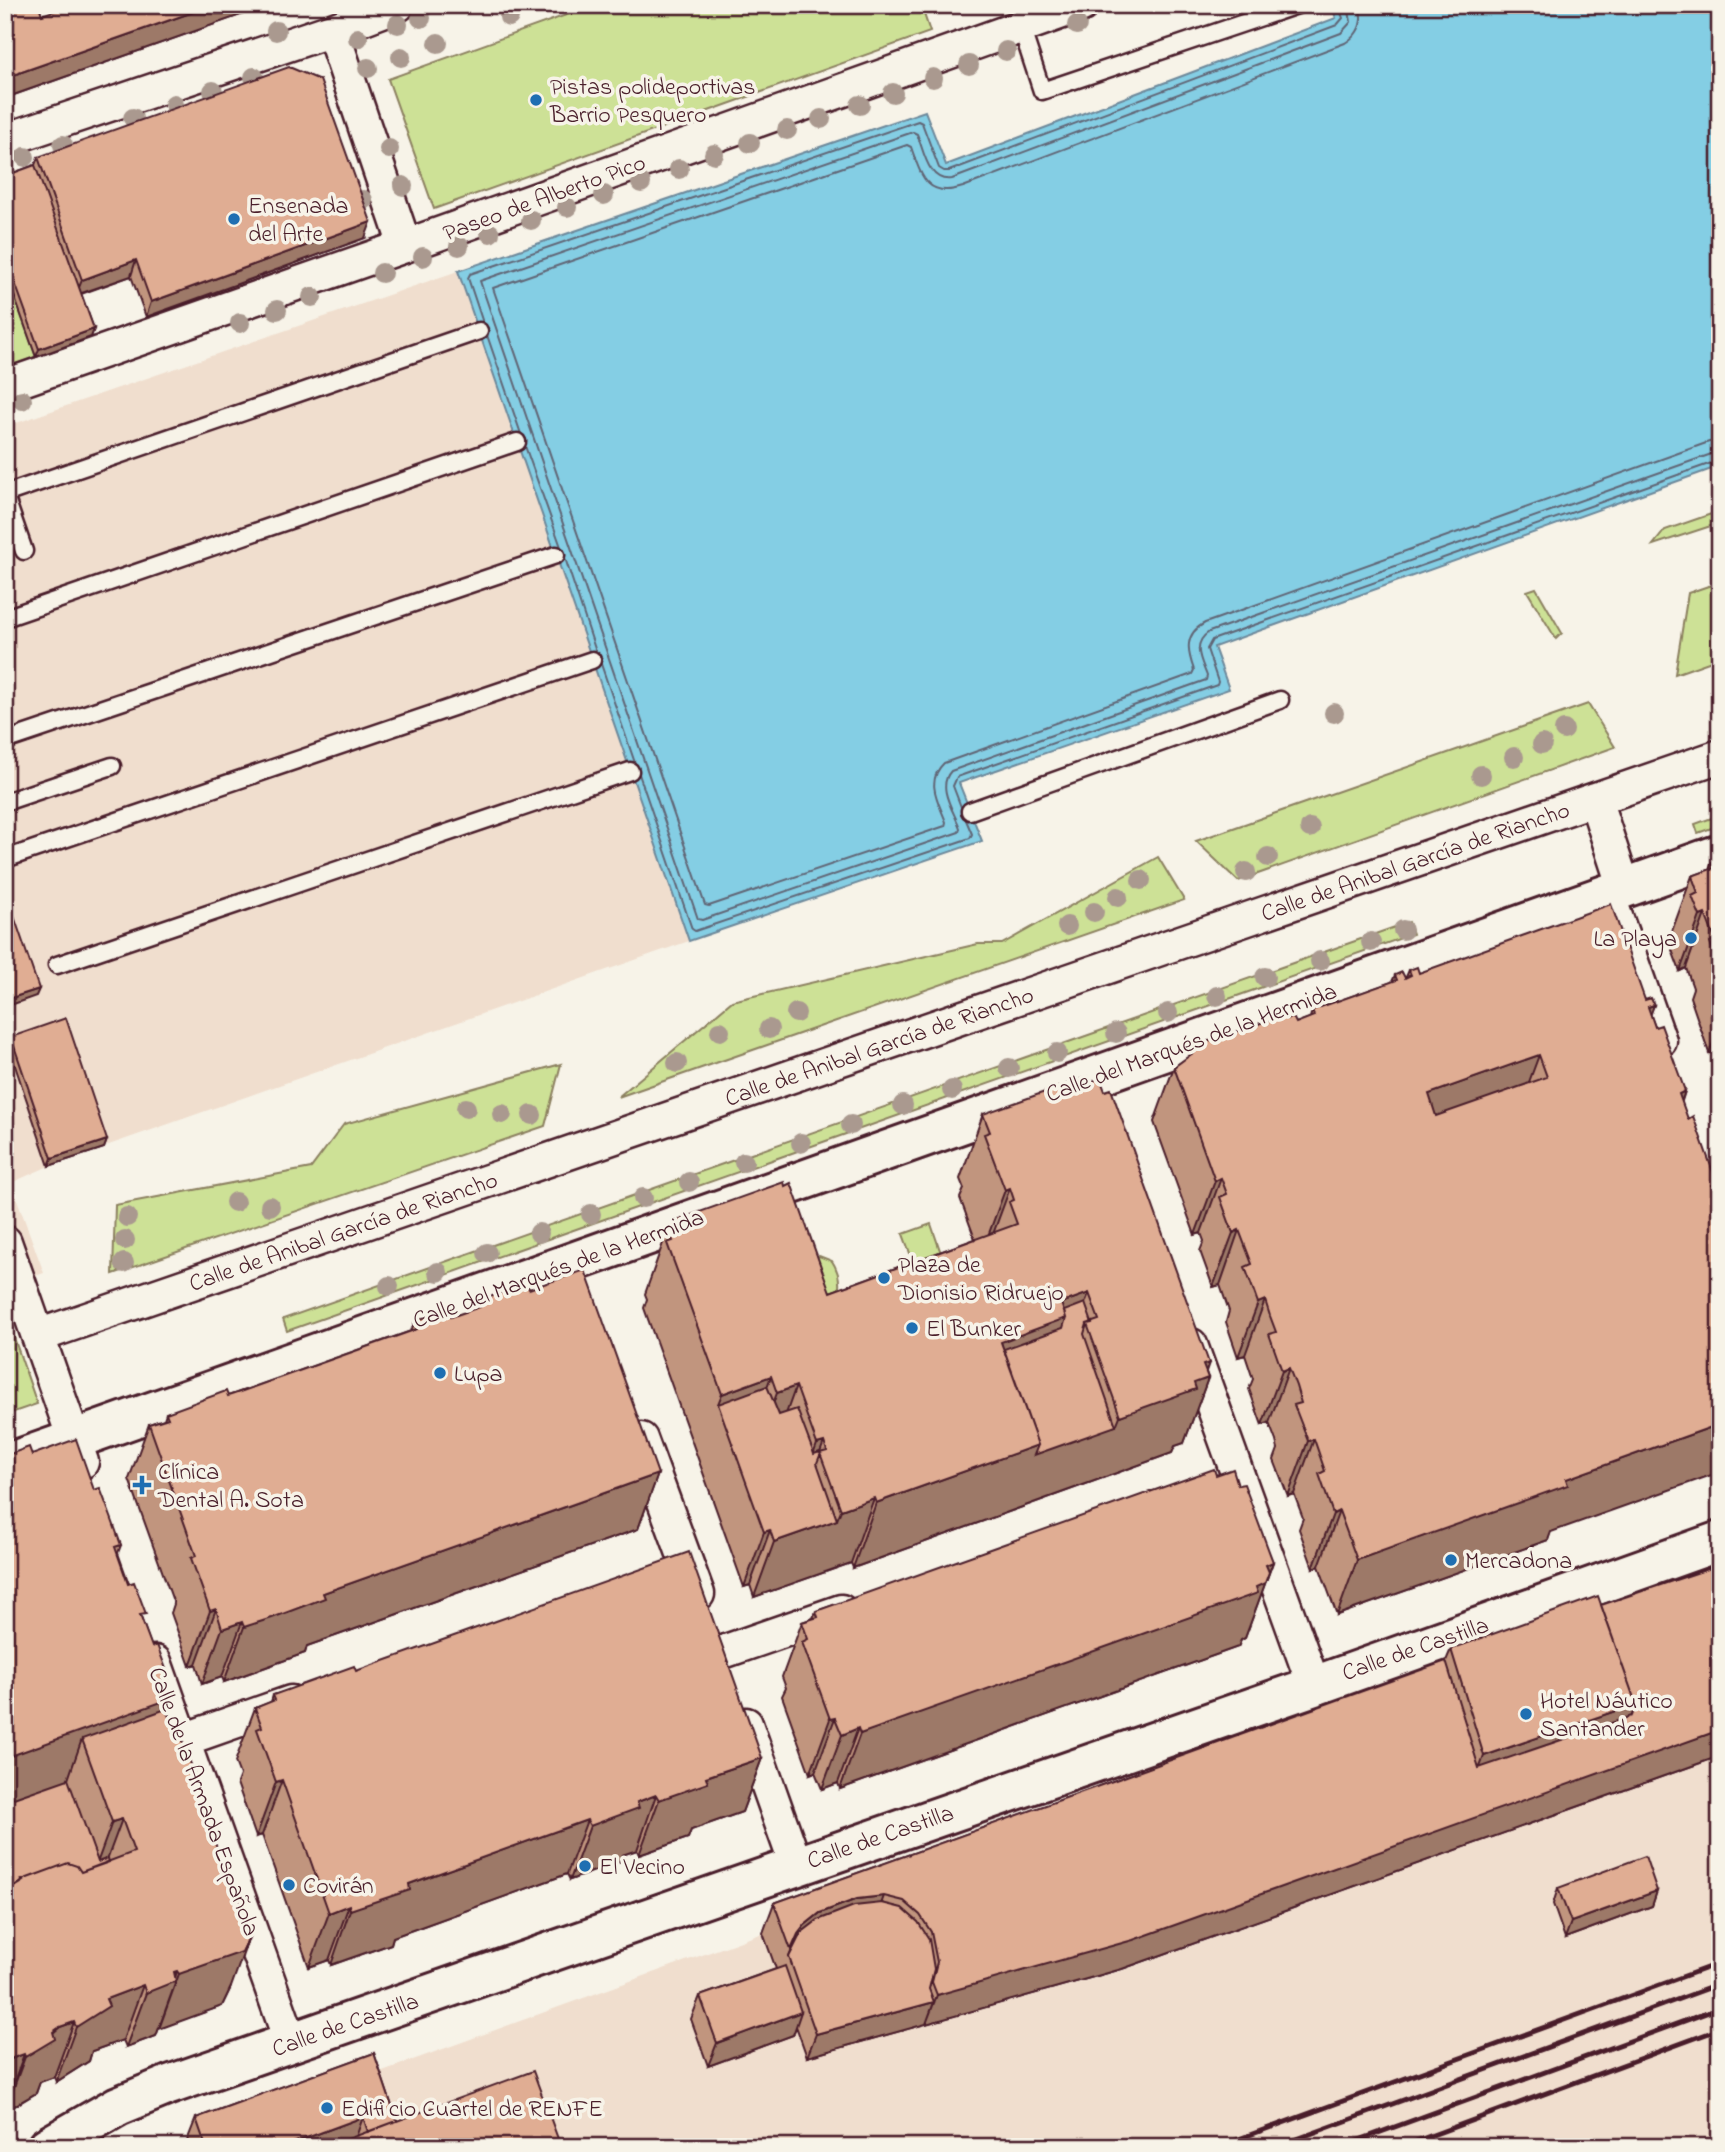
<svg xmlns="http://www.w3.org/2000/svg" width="1725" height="2152" font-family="'Indie Flower',sans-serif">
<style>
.built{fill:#f0dece}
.green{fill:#cde196;stroke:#8c8060;stroke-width:2}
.water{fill:#84cee4;stroke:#6d889a;stroke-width:2}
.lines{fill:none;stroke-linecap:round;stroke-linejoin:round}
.shore{stroke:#616575;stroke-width:2}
.lane-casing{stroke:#4a1f2b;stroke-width:21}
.street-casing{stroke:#4a1f2b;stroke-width:37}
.primary-casing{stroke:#4a1f2b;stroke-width:44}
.lane{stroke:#f7f3e8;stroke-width:16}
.street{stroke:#f7f3e8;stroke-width:32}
.primary{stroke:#f7f3e8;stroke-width:38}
.rail{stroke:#4a1f2b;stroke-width:5}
.tree{fill:#aa998f}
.wall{fill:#c1957e;stroke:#4a1f2b;stroke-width:2}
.shaded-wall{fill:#9d7967;stroke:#4a1f2b;stroke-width:2}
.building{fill:#e0ad93;stroke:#4a1f2b;stroke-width:2;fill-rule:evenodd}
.poi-dot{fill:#1f6fb2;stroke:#f7f3e8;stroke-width:2.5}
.labels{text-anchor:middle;stroke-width:7;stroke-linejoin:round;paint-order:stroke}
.poi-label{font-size:24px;fill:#4a1f2b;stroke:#f7f3e8;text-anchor:start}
.street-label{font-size:24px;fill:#4a1f2b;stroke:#f7f3e8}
</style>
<rect width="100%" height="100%" fill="#f7f3e8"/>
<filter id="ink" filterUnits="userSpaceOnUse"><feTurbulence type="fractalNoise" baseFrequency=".0143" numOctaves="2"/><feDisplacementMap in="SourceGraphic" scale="14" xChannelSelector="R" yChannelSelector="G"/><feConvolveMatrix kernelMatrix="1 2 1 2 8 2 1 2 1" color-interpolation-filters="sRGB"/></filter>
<g filter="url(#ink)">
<path class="built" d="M458 271 689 941 49 1166 11 1183 44 1273 5 1286V427Z
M1720 1756V2147H182L181 2144 763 1933 808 2057 1121 1971Z"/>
<path class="green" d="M594 5H921L930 32 434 209 388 79Z
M5 270 36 357 5 368Z
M1720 511V523L1653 545 1665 530Z
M1720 582V658L1675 674 1688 593Z
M1536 588 1562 633 1556 639 1527 591Z
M1588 704 1615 747 1238 881 1196 841Z
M1720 815V825L1698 833 1695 824Z
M1158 857 1184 900 618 1097 732 1001 978 944H1002Z
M1409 922 1413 934 287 1331 283 1319Z
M561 1064 545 1126 113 1274 115 1205 311 1168 344 1124Z
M931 1224 945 1265 918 1275 903 1234Z
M819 1256 832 1261C843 1278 840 1293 832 1310L814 1258Z
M5 1312 37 1404 5 1415Z"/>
<path class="water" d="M1331 5H1720V466L1214 647 1229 689 959 783 982 841 689 941 458 271 925 111 946 165 1336 18Z"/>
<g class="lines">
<path class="shore" d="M1348 5 1351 22 1341 33 952 179C928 183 924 151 917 134L913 132 480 281 698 919 702 920 959 832 960 828C954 811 936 787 951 771L1206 680 1207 676C1201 660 1191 644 1209 632L1720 451
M1359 5C1364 21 1360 34 1345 43L963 187C926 199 921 175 911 147L907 145 493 288 705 905 709 906 945 826 946 822C938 801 925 781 944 763L1192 674 1194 670C1187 651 1184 634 1205 623L1709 442 1720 441
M483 323 468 278 470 274 918 121 922 123 939 168 944 171H949L1337 25 1343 18 1338 5
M487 335 521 434
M525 446 561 547
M565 558 596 652
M601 664 635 763
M639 774 692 929 695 931 970 838 972 834 966 820
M961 807 953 786 957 777 1217 685 1218 682 1207 649 1212 640 1720 460"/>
<defs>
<path id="lane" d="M1021 27 1042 91 1297 5
M5 494 479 331
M5 496 24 551
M5 618 517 442
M5 741 556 555
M5 802 112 766
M970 811 1280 700
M8 858 592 660
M57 965 630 771"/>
<path id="street" d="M332 30 405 246
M5 140 332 30 398 5
M5 386 405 246 1082 5
M1595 799 1624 888
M1608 894 1660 1041
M5 1242 82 1462
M38 1336 1720 756
M1191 1345 1314 1686
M641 1439 698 1594
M720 1653 841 1611
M155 1662 291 2043
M746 1724 796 1865
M183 1740 291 1702"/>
<path id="primary" d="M5 1464 1720 854
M47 2147 118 2106 169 2085 1314 1686 1720 1541"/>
</defs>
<use href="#lane" class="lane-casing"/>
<use href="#street" class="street-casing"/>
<use href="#primary" class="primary-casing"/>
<use href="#lane" class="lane"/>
<use href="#street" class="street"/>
<use href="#primary" class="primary"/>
<path class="rail" d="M1217 2147 1720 1963
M1275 2147 1720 1984
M1340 2147 1720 2008
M1400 2147 1720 2029"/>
</g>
<g class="tree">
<circle cx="509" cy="17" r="10"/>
<circle cx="421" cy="18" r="10"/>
<circle cx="398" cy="24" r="10"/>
<circle cx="1077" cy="25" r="10"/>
<circle cx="276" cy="31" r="10"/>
<circle cx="358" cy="38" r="10"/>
<circle cx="438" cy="43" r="10"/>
<circle cx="1006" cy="51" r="10"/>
<circle cx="401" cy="57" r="10"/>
<circle cx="969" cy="65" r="10"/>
<circle cx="368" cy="68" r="10"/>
<circle cx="254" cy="77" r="10"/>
<circle cx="933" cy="78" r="10"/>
<circle cx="213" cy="91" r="10"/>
<circle cx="893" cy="93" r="10"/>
<circle cx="174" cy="104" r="10"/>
<circle cx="860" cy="105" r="10"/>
<circle cx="133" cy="118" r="10"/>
<circle cx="821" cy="119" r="10"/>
<circle cx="787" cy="130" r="10"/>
<circle cx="750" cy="143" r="10"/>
<circle cx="63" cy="145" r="10"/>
<circle cx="389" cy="149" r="10"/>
<circle cx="714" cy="154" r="10"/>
<circle cx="25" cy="157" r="10"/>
<circle cx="679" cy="169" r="10"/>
<circle cx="641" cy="183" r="10"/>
<circle cx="403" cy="186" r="10"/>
<circle cx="604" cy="195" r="10"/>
<circle cx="363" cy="200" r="10"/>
<circle cx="567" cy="207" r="10"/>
<circle cx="531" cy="220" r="10"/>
<circle cx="490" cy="233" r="10"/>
<circle cx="459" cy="246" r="10"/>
<circle cx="423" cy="257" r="10"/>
<circle cx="382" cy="273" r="10"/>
<circle cx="312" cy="297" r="10"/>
<circle cx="277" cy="310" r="10"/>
<circle cx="240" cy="323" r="10"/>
<circle cx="22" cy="400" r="10"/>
<circle cx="1334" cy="713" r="10"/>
<circle cx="1564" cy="730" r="10"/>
<circle cx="1542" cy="744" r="10"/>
<circle cx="1514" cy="757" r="10"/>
<circle cx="1481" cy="775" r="10"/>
<circle cx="1310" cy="828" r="10"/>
<circle cx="1268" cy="857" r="10"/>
<circle cx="1246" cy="872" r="10"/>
<circle cx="1141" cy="880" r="10"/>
<circle cx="1118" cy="897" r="10"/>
<circle cx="1094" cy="912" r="10"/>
<circle cx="1067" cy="926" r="10"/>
<circle cx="1403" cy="930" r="10"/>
<circle cx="1371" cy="942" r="10"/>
<circle cx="1320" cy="961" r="10"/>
<circle cx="1265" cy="977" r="10"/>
<circle cx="1217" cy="996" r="10"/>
<circle cx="796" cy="1013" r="10"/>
<circle cx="1168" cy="1013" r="10"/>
<circle cx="769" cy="1029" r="10"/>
<circle cx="720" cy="1031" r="10"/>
<circle cx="1116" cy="1033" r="10"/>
<circle cx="1057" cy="1053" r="10"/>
<circle cx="677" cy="1063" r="10"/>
<circle cx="1009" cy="1068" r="10"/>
<circle cx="952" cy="1090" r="10"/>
<circle cx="903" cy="1105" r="10"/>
<circle cx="466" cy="1108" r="10"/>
<circle cx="502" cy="1114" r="10"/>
<circle cx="532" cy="1115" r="10"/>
<circle cx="851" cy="1125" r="10"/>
<circle cx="801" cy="1143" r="10"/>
<circle cx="744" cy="1162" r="10"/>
<circle cx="689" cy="1182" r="10"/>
<circle cx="643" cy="1198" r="10"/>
<circle cx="235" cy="1202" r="10"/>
<circle cx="270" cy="1206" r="10"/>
<circle cx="591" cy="1214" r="10"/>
<circle cx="127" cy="1217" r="10"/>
<circle cx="539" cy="1233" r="10"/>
<circle cx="125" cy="1240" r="10"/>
<circle cx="487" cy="1253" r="10"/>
<circle cx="124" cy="1263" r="10"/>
<circle cx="438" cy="1272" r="10"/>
<circle cx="389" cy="1286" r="10"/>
</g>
<path class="wall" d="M5 5 42 15 269 5 5 98Z
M38 157 365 238 146 317 131 276 81 294 94 329 91 337 36 357 5 270V176L35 165Z
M1720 860V1064L1715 1052 1709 1053 1690 997 1693 988 1686 968 1680 971 1672 950 1676 941 1672 931 1692 876 1709 870 1712 862Z
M1409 970 1419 973 1645 1000 1654 1005 1650 1014 1655 1027 1685 1091 1548 1540 1337 1615 1319 1566 1313 1568 1299 1529 1303 1518 1294 1494 1288 1496 1274 1460 1278 1449 1276 1441 1269 1423 1262 1425 1249 1389 1253 1379 1245 1355 1238 1357 1226 1322 1229 1311 1220 1285 1213 1287 1200 1251 1204 1241 1201 1233 1195 1235 1154 1122 1174 1067 1188 1057 1191 1047 1289 1019 1296 1023 1310 1018 1312 1010 1392 982 1395 975 1405 978 1406 977Z
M11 1037 107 1140 104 1148 49 1166 8 1045Z
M1720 1065V1082L1717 1073Z
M983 1114 1206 1372 1208 1378 1184 1443 1175 1446 1172 1453 853 1568 851 1563 754 1597 750 1585 744 1587 644 1308 647 1299 645 1294 668 1229 674 1227 677 1220 830 1292 975 1239 960 1198 964 1189 960 1179Z
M529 1289 658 1474 638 1529 307 1646 305 1653 224 1682 222 1677 202 1684 196 1664 190 1666 171 1613 174 1604 129 1479 149 1424 164 1419 166 1413 228 1396 411 1331 415 1321 451 1317 475 1309 478 1301Z
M10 1454 32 1455 94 1490 121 1545 118 1553 170 1699 167 1709 196 1790 231 1987 222 2006 159 2028 156 2036 126 2047 123 2040 92 2051 89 2061 56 2082 54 2077 40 2082 36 2093 5 2112V1465Z
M1216 1475 1238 1485 1273 1562 1245 1638 1241 1640 1238 1647 840 1789 838 1783 822 1789 815 1772 810 1774 782 1696 786 1688 782 1677 802 1622 813 1618 816 1611Z
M1720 1565V1756L1122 1969 807 2057 796 2026 793 2035 708 2066 691 2019 700 1996 776 1969 763 1933 774 1903 1446 1661 1451 1649 1601 1605Z
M356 1671 762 1758 742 1812 691 1830 688 1838 639 1855 637 1850 622 1855 619 1862 570 1880 567 1874 393 1937 391 1944 331 1965 329 1960 309 1967 262 1835 256 1837 237 1783 240 1775 235 1762 255 1708 271 1702 273 1695Z
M1558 1888 1657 1891 1652 1906 1565 1938 1553 1904Z
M374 2053 397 2121 561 2147H189L187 2141 196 2118Z"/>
<path class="shaded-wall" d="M213 5H269L5 98 13 75Z
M371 222 365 238 146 317 151 302Z
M136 260 131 276 76 295 82 280Z
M94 329 91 337 36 357 39 349Z
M1705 914 1686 968 1680 971 1700 916Z
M39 989 36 996 5 1007V1000Z
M1654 1005 1634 1060 1648 1007Z
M1720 1025V1039L1715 1052 1709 1053Z
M1539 1055 1519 1109 1409 1149 1429 1094Z
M1685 1091 1665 1146 1679 1094Z
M107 1140 104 1148 49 1166 52 1158Z
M1221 1178 1201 1233 1195 1235 1215 1181Z
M1717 1183 1697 1238 1712 1185Z
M1010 1188 986 1253 981 1255 1005 1190Z
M1239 1230 1220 1285 1213 1287 1233 1233Z
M1089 1293 1065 1357 1012 1394 1001 1342 1061 1303Z
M1265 1300 1245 1355 1238 1357 1258 1303Z
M1209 1363 1203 1380 1208 1378 1184 1443 1175 1446 1172 1453 853 1568 876 1503 1038 1445 1116 1426 1120 1416 1194 1383 1203 1365Z
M1289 1368 1269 1423 1262 1425 1282 1371Z
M771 1376 748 1441 718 1404 722 1394Z
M796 1386 773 1450 753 1458 777 1393Z
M1720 1424V1472L1551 1532 1548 1540 1337 1615 1357 1560 1566 1479Z
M1314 1439 1294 1494 1288 1496 1308 1441Z
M824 1442 800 1506 794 1509 817 1444Z
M658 1474 638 1529 307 1646 305 1653 224 1682 244 1627 323 1593Z
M874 1498 851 1563 754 1597 774 1542 837 1520 841 1510Z
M1339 1511 1319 1566 1313 1568 1333 1514Z
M770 1530 750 1585 744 1587 764 1532Z
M1273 1562 1245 1638 1241 1640 1238 1647 840 1789 860 1734Z
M216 1609 196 1664 190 1666 210 1611Z
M242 1622 222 1677 202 1684 222 1629Z
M169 1677 159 1702 170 1699 147 1763 82 1739 63 1794 5 1814V1758Z
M1636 1704 1621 1746 1469 1798 1484 1756Z
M835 1718 815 1772 810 1774 830 1719Z
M858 1728 838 1783 822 1789 842 1735Z
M1720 1730V1756L1122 1969 926 2024 937 1995Z
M762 1758 742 1812 691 1830 688 1838 639 1855 659 1800 706 1777Z
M282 1780 262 1835 256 1837 276 1782Z
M656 1795 637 1850 622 1855 619 1862 570 1880 590 1826 637 1802Z
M122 1819 102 1873 92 1877 112 1822Z
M587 1820 567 1874 393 1937 391 1944 331 1965 350 1910 409 1884Z
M1657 1891 1652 1906 1565 1938 1571 1922Z
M884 1896 873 1926 789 1957 798 1934 805 1925 820 1913 857 1899Z
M349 1905 329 1960 309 1967 329 1913Z
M251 1932 231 1987 222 2006 159 2029 179 1974Z
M177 1971 174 1982 176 1981 156 2036 126 2047 146 1993Z
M143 1985 123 2040 92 2051 89 2061 56 2082 76 2027 106 1999Z
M934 2002 926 2024 807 2057 816 2034Z
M801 2012 793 2035 708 2066 717 2043Z
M74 2022 54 2077 40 2082 36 2093 5 2111 25 2057 60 2027Z
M24 2054 5 2106V2063L13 2058Z
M363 2117 355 2140 337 2147H282Z"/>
<path class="building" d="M5 5H39L42 15 71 5H213L13 75 5 54Z
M289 67 320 80 371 222 151 302 136 260 82 280 38 157Z
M35 165 94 329 39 349 5 255V176Z
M1720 860V971L1710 942 1715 940 1711 929 1705 914 1700 916 1692 896 1698 893 1692 876 1714 868 1712 862Z
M5 890 39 989 5 1000Z
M1611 904 1645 1000 1651 998 1654 1005 1648 1007 1655 1027 1661 1025 1685 1091 1679 1094 1688 1119 1693 1116 1717 1183 1712 1185 1720 1209V1424L1566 1479 1568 1485 1357 1560 1339 1511 1333 1514 1319 1474 1325 1471 1314 1439 1308 1441 1294 1405 1301 1403 1296 1386 1289 1368 1282 1371 1269 1334 1276 1332 1270 1316 1265 1300 1258 1303 1245 1267 1252 1264 1239 1230 1233 1233 1220 1197 1227 1194 1221 1178 1215 1181 1174 1067 1193 1053 1191 1047 1287 1014 1289 1019 1293 1017 1296 1023 1314 1016 1312 1010 1397 980 1395 975 1402 972 1405 978 1411 975 1409 970 1417 967 1419 973ZM1539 1055 1547 1077 1436 1116 1429 1094Z
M66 1018 107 1140 52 1158 11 1037Z
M1087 1077 1089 1083 1100 1078 1105 1091 1111 1089 1209 1363 1203 1365 1208 1378 1194 1383 1196 1389 1120 1416 1087 1324 1099 1320 1089 1293 1061 1303 1066 1318 1001 1342 1038 1445 876 1503 874 1498 841 1510 820 1453 827 1451 824 1442 817 1444 796 1386 777 1393 771 1376 722 1394 667 1243 673 1241 668 1229 679 1226 677 1220 784 1182 785 1186 791 1183 830 1292 1017 1224 1009 1202 1014 1200 1010 1188 1005 1190 984 1134 990 1132 983 1114Z
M585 1270 658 1474 323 1593 325 1598 272 1618 244 1627 242 1622 222 1629 216 1609 210 1611 191 1558 196 1556 149 1424 168 1418 166 1413 226 1391 228 1396 234 1394 417 1329 415 1321 448 1309 451 1317 480 1307 478 1301 527 1284 529 1289Z
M1085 1303 1092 1323 1087 1324 1084 1334 1116 1426 1034 1455 1038 1445 1004 1349 1063 1328 1066 1318 1064 1311Z
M767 1386 779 1415 797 1409 814 1454 820 1452 821 1453 817 1463 837 1520 774 1542 770 1530 764 1532 718 1404Z
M76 1439 94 1490 100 1488 111 1517 121 1545 115 1547 128 1584 134 1582 146 1614 140 1615 152 1647 157 1645 169 1677 163 1679 170 1699 5 1758V1465L13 1462 10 1454 29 1447 32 1455Z
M1214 1469 1216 1475 1233 1469 1238 1485 1244 1484 1273 1562 1266 1565 1269 1572 1265 1583 1256 1587 1258 1593 860 1734 858 1728 842 1735 835 1718 830 1719 802 1642 808 1639 802 1622 818 1617 816 1611Z
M689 1552 762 1758 706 1777 708 1783 659 1800 656 1795 637 1802 639 1808 590 1826 587 1820 409 1884 410 1890 350 1910 349 1905 329 1913 282 1780 276 1782 257 1729 262 1727 255 1708 275 1700 273 1695 354 1666 356 1671Z
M1720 1565V1730L1133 1940 937 1995 932 1982 937 1962 931 1932 920 1915 904 1901 884 1896 857 1899 820 1913 805 1925 798 1934 791 1950 774 1903 1446 1661 1479 1768 1632 1716 1636 1704 1601 1605Z
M1598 1596 1636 1704 1484 1756 1451 1649Z
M166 1709 173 1727 177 1726 198 1784 194 1785 230 1884 233 1882 251 1932 242 1952 179 1974 177 1971 174 1972 176 1981 146 1993 143 1985 106 1999 109 2006 76 2027 74 2022 60 2027 53 2032 55 2039 25 2057 24 2054 13 2058 5 2063V1893L23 1881 22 1880 68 1863 77 1866 81 1872 134 1852 122 1819 112 1822 82 1739Z
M68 1779 98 1862 108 1858 109 1862 81 1872 77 1866 68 1863 22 1880 21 1883 5 1893V1801Z
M1645 1856 1657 1891 1571 1922 1558 1888Z
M882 1903 902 1908 918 1922 929 1939 934 1969 929 1989 934 2002 816 2034 789 1957 801 1933 818 1920 854 1906Z
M785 1966 801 2012 717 2043 700 1996Z
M374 2053 397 2121 368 2132 363 2117 282 2147H206L196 2118Z
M533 2071 561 2147H326Z"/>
</g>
<g class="poi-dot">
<circle cx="536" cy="100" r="7"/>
<circle cx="234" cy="219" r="7"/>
<circle cx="1691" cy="938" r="7"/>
<circle cx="884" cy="1278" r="7"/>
<circle cx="912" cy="1328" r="7"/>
<circle cx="440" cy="1373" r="7"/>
<path d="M138.5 1474.5h7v7h7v7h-7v7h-7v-7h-7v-7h7z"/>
<circle cx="1451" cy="1560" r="7"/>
<circle cx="1526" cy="1714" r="7"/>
<circle cx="585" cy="1866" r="7"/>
<circle cx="289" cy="1885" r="7"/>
<circle cx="327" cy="2108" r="7"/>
</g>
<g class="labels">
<g class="poi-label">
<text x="550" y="94">Pistas polideportivas<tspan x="550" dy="28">Barrio Pesquero</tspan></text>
<text x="248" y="213">Ensenada<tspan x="248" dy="28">del Arte</tspan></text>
<text x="1677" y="946" text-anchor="end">La Playa</text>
<text x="898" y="1272">Plaza de<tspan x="898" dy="28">Dionisio Ridruejo</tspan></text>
<text x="926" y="1336">El Bunker</text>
<text x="454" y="1381">Lupa</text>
<text x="158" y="1479">Clínica<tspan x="158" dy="28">Dental A. Sota</tspan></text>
<text x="1465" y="1568">Mercadona</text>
<text x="1540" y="1708">Hotel Náutico<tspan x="1540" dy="28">Santander</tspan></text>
<text x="599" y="1874">El Vecino</text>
<text x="303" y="1893">Covirán</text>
<text x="341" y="2116">Edificio Cuartel de RENFE</text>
</g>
<g class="street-label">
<text transform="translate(544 197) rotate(-20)" y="8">Paseo de Alberto Pico</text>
<text transform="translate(1415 861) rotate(-19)" y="8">Calle de Anibal García de Riancho</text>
<text transform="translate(1191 1042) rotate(-20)" y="8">Calle del Marqués de la Hermida</text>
<text transform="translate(879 1046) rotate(-19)" y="8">Calle de Anibal García de Riancho</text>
<text transform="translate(343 1231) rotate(-19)" y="8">Calle de Anibal García de Riancho</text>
<text transform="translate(558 1268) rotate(-20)" y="8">Calle del Marqués de la Hermida</text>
<text transform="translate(1415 1648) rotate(-19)" y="8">Calle de Castilla</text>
<text transform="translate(205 1801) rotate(70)" y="8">Calle de la Armada Española</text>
<text transform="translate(880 1836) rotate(-19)" y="8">Calle de Castilla</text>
<text transform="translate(345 2024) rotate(-19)" y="8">Calle de Castilla</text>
</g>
</g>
<rect width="1725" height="2152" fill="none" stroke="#f7f3e8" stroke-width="28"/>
<rect x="14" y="14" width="1697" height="2124" fill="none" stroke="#4a1f2b" stroke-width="2.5" filter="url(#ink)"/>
</svg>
